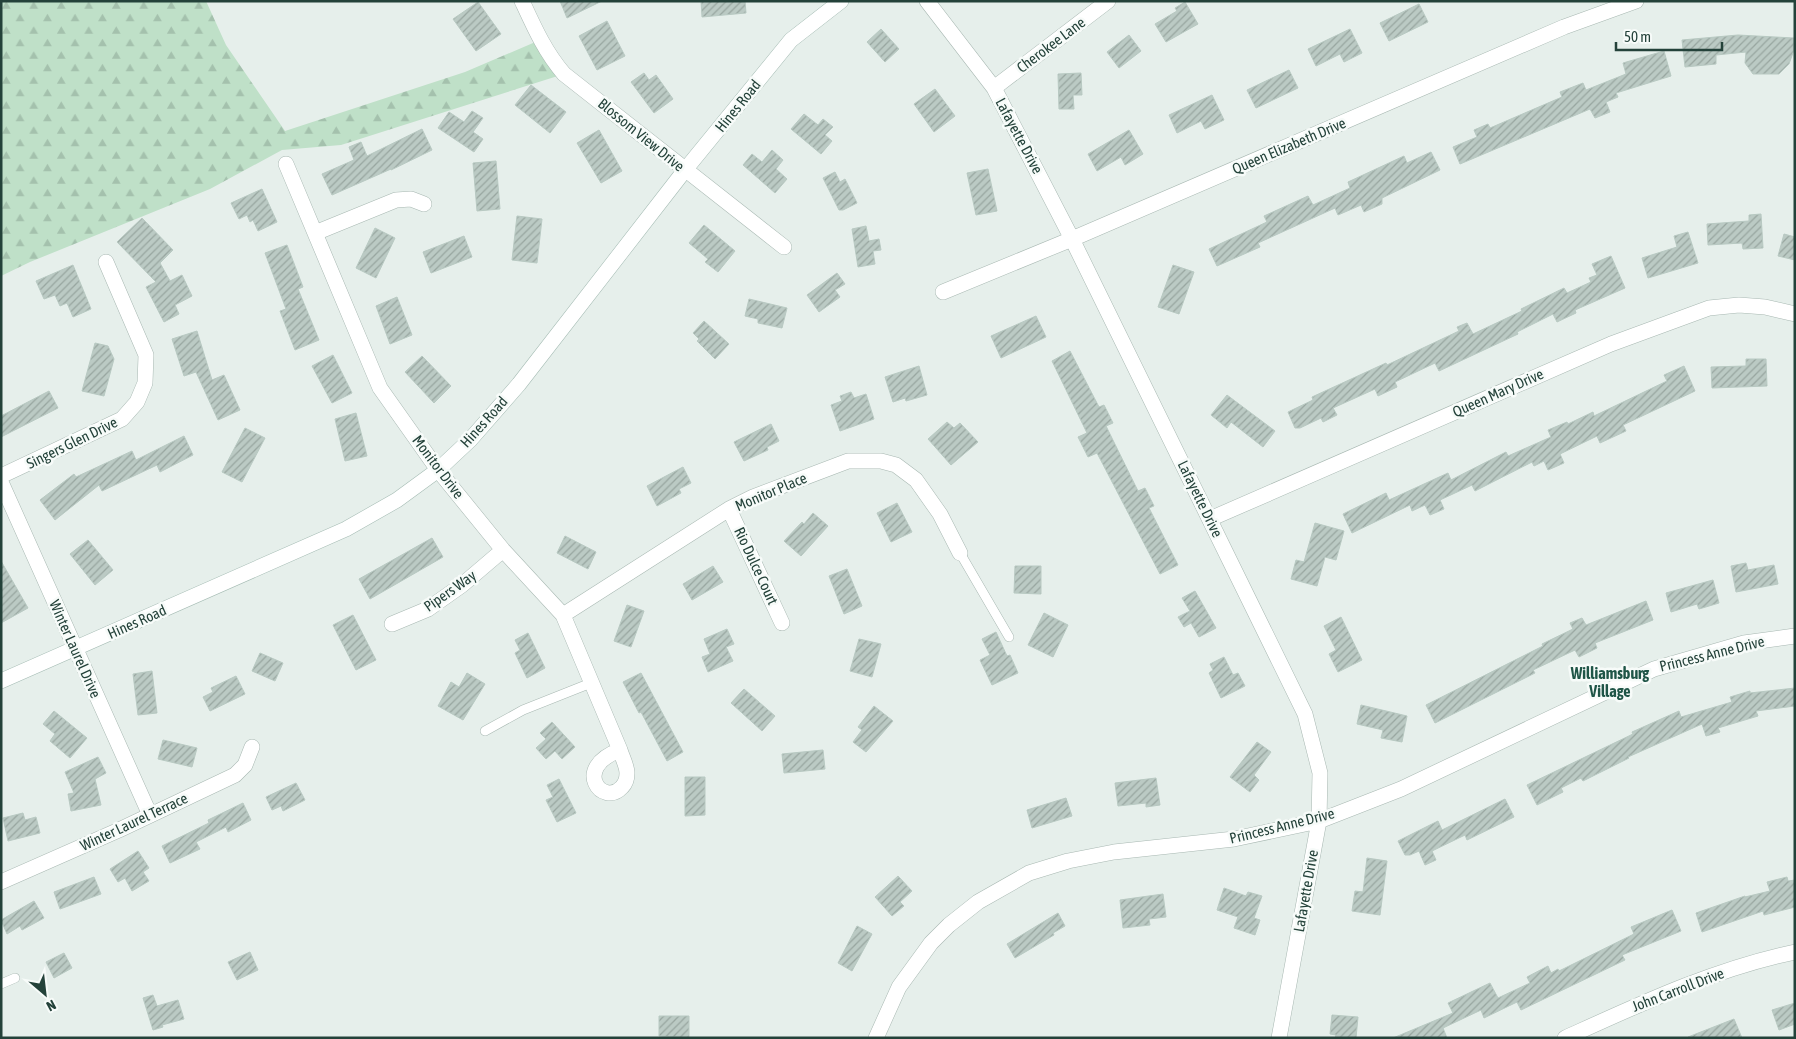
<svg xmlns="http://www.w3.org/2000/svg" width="1796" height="1039" font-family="'Asap Condensed',sans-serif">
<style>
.forest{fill:url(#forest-firs)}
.building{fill:url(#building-hatch);stroke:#b8c9c2}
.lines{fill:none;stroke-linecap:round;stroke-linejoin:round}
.lane-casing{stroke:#a8b8b2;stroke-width:10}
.street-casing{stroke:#a8b8b2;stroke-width:16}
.secondary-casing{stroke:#a4bbb3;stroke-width:16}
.lane{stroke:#fff;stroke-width:9}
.street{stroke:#fff;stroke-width:15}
.secondary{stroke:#fff;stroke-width:15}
.labels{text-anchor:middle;stroke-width:5;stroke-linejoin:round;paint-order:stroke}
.street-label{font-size:15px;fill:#24423a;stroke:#f7fbf9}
.neighbourhood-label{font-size:16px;font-weight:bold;fill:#1f5547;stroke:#f7fbf9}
</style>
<defs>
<pattern id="forest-firs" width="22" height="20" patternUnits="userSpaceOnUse" patternTransform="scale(1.25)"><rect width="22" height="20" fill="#bfe0c8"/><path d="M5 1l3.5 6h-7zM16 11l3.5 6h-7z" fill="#a4c1ad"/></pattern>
<pattern id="building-hatch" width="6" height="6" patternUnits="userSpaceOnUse" patternTransform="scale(1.25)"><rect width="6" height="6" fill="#bbcac4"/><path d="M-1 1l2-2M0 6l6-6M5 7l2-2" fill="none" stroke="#98a6a0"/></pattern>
</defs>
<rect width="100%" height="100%" fill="#e6efeb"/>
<path class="forest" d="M1 1H206L226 45 285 131 465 72 540 40 564 74 341 145 282 150 210 189 30 262 1 276Z"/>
<path class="building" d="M560 1H602L567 18Z
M701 1H745L746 13 702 17Z
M478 2 501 34 476 51 453 19Z
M1185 2 1198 24 1166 42 1155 24 1177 11 1175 8Z
M1419 4 1428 22 1389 41 1380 23Z
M607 21 625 56 597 70 579 36Z
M881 29 899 49 885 62 867 42Z
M1350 29 1362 53 1344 62 1340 54 1316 66 1308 49Z
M1129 35 1141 51 1119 68 1107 52Z
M1738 35 1794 38V50L1789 64 1779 74H1753L1745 63 1746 52 1716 55V64L1685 67 1682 40Z
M1664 51 1671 76 1616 93 1618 97 1606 102 1610 112 1595 118 1590 109 1460 164 1453 147 1477 137 1474 130 1488 124 1490 128 1562 97 1560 92 1583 83 1586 90 1626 74 1623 63Z
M1289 70 1298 88 1256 108 1247 90Z
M644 73 649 80 656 75 673 99 654 113 631 82Z
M1081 73 1082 95H1073L1074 109H1059L1058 74Z
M531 85 566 112 550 133 515 105Z
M935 89 955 116 934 132 914 104Z
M1212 95 1224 120 1205 129 1201 121 1177 133 1169 115Z
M472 111 483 118 473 132 483 139 474 152 438 128 449 112 464 122Z
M804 114 818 125 823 119 833 127 825 135 832 141 821 154 791 129Z
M422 129 432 150 391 170V169L332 195 322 174 354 160 349 147 361 142 367 156Z
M599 130 622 171 601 183 577 143Z
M1129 130 1143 154 1125 165 1121 157 1097 171 1088 154Z
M772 150 783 160 776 169 787 179 775 193 743 165 752 154 762 162Z
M1431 152 1440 170 1382 198V204L1364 212 1361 205 1338 215 1335 208 1258 243 1260 247 1217 266 1209 249 1267 222 1264 216 1308 196 1313 205 1350 188 1348 182 1404 156 1407 163Z
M496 161 500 209 477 211 473 163Z
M988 169 997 211 976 215 967 173Z
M835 172 840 182 845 179 857 203 843 210H839L823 178Z
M262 189 277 222 258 231 253 220 250 222 247 215 239 219 231 203Z
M1761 214 1763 248 1743 249 1742 243 1708 245 1707 224 1749 221V215Z
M517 216 542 219 537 263 512 260Z
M142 218 173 250 160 263 170 281 182 275 192 296 175 305 179 314 164 322 146 287 156 282 117 242Z
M704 225 735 251 718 272 705 262 708 259 689 243Z
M866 226 869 241 879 239 881 250 873 251 875 264 858 267 852 229Z
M375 228 395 238 376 278 356 268Z
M1688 232 1698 263 1648 278 1642 258 1677 247 1674 236Z
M1784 234 1795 237V260L1778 256Z
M464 236 472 257 431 273 423 252Z
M287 245 303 287 298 289 319 340 295 350 280 311 286 309 265 253Z
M1611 256 1625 288 1575 310 1576 313 1557 322 1553 314 1517 332 1518 334 1439 371 1435 363 1395 382 1397 387 1378 396 1375 389 1333 408 1337 415 1323 422 1321 418 1300 428H1295L1288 412 1313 400 1312 397 1386 363 1387 365 1459 331 1457 327 1467 323 1473 334 1522 311 1521 309 1564 288 1567 293 1591 282 1589 278 1597 275 1592 264Z
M73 265 91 309 73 317 67 303 60 306 55 295 44 299 36 281Z
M1173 265 1194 272 1179 314 1158 307Z
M837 273 845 284 835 290 840 297 819 312 807 295Z
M397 297 412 335 390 344 376 306Z
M749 299 787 308 782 328 758 323V319L745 316Z
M1036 316 1046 337 1001 358 991 336Z
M704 321 729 344 715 359 697 341 699 339 693 333Z
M197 331 212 380 224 375 240 410 218 420 196 372 184 376 172 339Z
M95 343 108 346 114 359 104 396 82 391Z
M1070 351 1099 407 1104 405 1113 423 1106 426 1138 491 1145 488 1154 506 1149 508 1178 565 1160 574 1097 453 1088 457 1078 437 1087 433 1052 361Z
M333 355 352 393 332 403 312 366Z
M422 356 451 386 434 403 405 372Z
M1746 359H1766L1767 386 1712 388 1711 367 1746 366Z
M919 366 927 395 906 401 905 398 893 402 885 377Z
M1684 366 1695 391 1623 425 1626 431 1600 443 1597 436 1560 454 1564 463 1548 470 1544 461 1534 466 1532 462 1475 491 1472 485 1440 500 1444 509 1430 515 1425 505 1412 511 1410 505 1352 533 1343 514 1386 493 1389 500 1448 473 1451 480 1506 452 1508 456 1551 437 1548 430 1567 422 1568 424 1593 412 1594 416 1667 381 1664 375Z
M49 391 58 408 1 437V416Z
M851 392 854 398 866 394 874 419 840 431 831 405 842 401 840 396Z
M1227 395 1275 431 1263 447 1231 422 1227 428 1211 415Z
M356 413 367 456 345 461 335 419Z
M947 422 954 428 960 423 978 442 951 465 928 439Z
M771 424 779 441 767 447 768 450 744 461 734 442Z
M245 428 265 438 242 482 222 472Z
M184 436 193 455 160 472 157 465 102 491 99 485 55 520 40 500 74 474 76 477 132 451 136 460Z
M683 467 691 483 679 489 681 493 657 506 647 486Z
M897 503 912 532 891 542 877 513Z
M813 513 828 526 801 556 784 541 802 522 804 524Z
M1315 523 1344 531 1336 560 1325 557 1317 586 1291 579 1296 560 1304 562Z
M565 536 596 552 588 569 557 553Z
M432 538 443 557 370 599 359 579Z
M88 540 113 570 95 585 70 554Z
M1 561 28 608 1 623Z
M1746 563 1748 570 1774 565 1778 584 1736 592 1731 566Z
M713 566 723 582 692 600 683 584Z
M1015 566H1041V594L1014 593Z
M847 569 862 606 844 614 829 576Z
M1713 580 1719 603 1699 609 1697 604 1671 612 1666 593Z
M1195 591 1216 628 1199 637 1191 623 1184 627 1178 617 1190 611 1182 598Z
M1646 601 1653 620 1595 643 1597 648 1579 657 1575 650 1533 670 1535 673 1435 723 1426 705 1543 646 1542 644 1573 629 1570 623 1582 618 1586 625Z
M627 605 644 611 631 647 614 641Z
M1044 613 1068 625 1053 657 1028 645Z
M353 615 376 660 356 670 333 625Z
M1341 617 1362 660 1338 672 1329 654 1336 650 1324 626Z
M727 629 734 644 726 647 733 661 708 672 702 657 710 654 704 639Z
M996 632 1007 656 1010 655 1018 673 992 685 980 660 990 655 982 639Z
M528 633 545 668 527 678 515 653 520 650 515 640Z
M859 639 881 644 872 677 850 671Z
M260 653 283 663 275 681 252 671Z
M1224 657 1233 675 1238 673 1245 686 1221 698 1209 673 1213 670 1210 664Z
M152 671 157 713 138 715 133 674Z
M467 673 485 684 463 720 438 706 451 682 459 687Z
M641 673 683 752 667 761 641 712 639 713 623 682Z
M236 676 245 694 210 711 203 697 213 692 211 688Z
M1795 688V706L1756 711 1758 716 1718 728 1720 732 1706 736 1702 724 1628 757 1629 758 1583 781 1581 778 1561 788 1563 792 1537 805 1527 785 1633 734 1632 732 1679 711 1681 717 1732 702 1730 697 1750 691V693Z
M744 689 775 716 762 731 731 703Z
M1361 705 1407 716 1402 742 1381 738 1383 730 1357 724Z
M874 706 893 721 866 752 853 742 862 730 858 727Z
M54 711 87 738 70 758 50 741 55 734 43 724Z
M552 722 575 747 562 759 555 751 546 759 536 748 546 739 540 733Z
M163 740 197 748 192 767 158 759Z
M1257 742 1271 752 1254 775 1259 780 1250 792 1230 777Z
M823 750 825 769 784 773 782 754Z
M98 757 106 773 95 779 101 805 71 811 68 794 74 793 65 772Z
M685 777H705V815L685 816Z
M1156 778 1160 805 1146 807V803L1118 806 1115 783Z
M559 779 576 813 557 822 546 800 553 797 547 785Z
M296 783 305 800 283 811 281 806 272 810 266 797Z
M1066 798 1072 816 1032 828 1027 810Z
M1505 799 1514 817 1467 840 1465 835 1432 851 1436 860 1425 865 1419 851 1410 855H1405L1398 841 1438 821 1442 830Z
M243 803 251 820 228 832 226 827 196 842 200 849 170 863 162 846 209 823 208 820Z
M23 813 25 820 36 817 40 833 8 841 3 818Z
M138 851 149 868 143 872 149 881 132 891 125 878 118 882 110 869Z
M1367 858 1387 861 1380 915 1352 911 1355 891 1363 892Z
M898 876 912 891 900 902 904 906 892 916 875 897Z
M94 877 101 894 60 909 54 892Z
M1787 877 1788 881 1795 880V907L1764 915 1763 911 1702 932 1696 913 1745 896V897L1770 891 1767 882Z
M1224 888 1246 896 1248 892 1262 896 1254 918 1260 920 1255 935 1234 928 1238 917 1217 910Z
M1163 894 1166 917 1149 919 1150 925 1123 928 1120 900Z
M34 901 44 918 22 930 20 926 7 934 1 920Z
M1672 910 1681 931 1622 955 1625 960 1521 1010 1517 1002 1484 1018 1481 1010 1443 1028 1447 1038H1393L1453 1013 1448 1003 1490 983 1498 998 1530 983 1527 977 1548 966 1551 973 1558 969 1559 971 1634 934 1631 927Z
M1058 913 1065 926 1053 933 1054 935 1015 958 1007 944Z
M857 926 872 934 852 971 838 963Z
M250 952 258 970 237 980 228 962Z
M64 953 72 968 54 978 46 962Z
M153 995 157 1006 178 1000 184 1019 162 1025 163 1027 153 1030 143 998Z
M1795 1003V1024L1779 1030 1772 1010Z
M1332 1015 1358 1017 1356 1038H1335L1336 1035 1330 1034Z
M659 1016H689V1038L659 1036Z
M1734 1019 1742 1038H1688V1037Z"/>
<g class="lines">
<defs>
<path id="lane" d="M960 553 1009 637
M485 731 523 710 591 683
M1 984 15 978"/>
<path id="street" d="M522 1C534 27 545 52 564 74L784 247
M927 1 994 88 1072 239 1305 714 1320 773 1319 821 1279 1038
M994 88 1108 1
M286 164 380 388 438 470 503 550 563 615 620 750C622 757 627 766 627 773 627 778 625 784 622 787 603 808 571 768 620 750
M315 233 396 200 411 199 424 204
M943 292 1072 239 1564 27 1636 1
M1 476 122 419 137 402 145 383 146 355 106 262
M1 482 150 815
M729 509 782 623
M1210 519 1611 344 1709 308 1739 305 1765 307 1795 314
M563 615 729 509 753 497 848 461H881L896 465 916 480 940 514 960 553
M392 624 428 609 462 585 503 550
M1 882 119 830 235 775 245 765 252 747
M876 1038 899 987 931 943 949 925 978 902 1029 873 1068 861 1114 852 1234 839 1319 821 1401 789 1654 669 1744 643 1795 636
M1565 1038C1640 1004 1714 969 1795 952"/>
<path id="secondary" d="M1 681 346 529 397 500 438 470 470 440 519 384 685 170 791 40 841 1"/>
</defs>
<use href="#lane" class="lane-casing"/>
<use href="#street" class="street-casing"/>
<use href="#secondary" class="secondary-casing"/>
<use href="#lane" class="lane"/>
<use href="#street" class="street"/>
<use href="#secondary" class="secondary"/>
</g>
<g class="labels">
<g class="street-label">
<text transform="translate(1051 45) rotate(-37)" y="5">Cherokee Lane</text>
<text transform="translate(738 106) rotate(-51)" y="5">Hines Road</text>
<text transform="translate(641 135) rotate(39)" y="5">Blossom View Drive</text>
<text transform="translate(1019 136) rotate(62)" y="5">Lafayette Drive</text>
<text transform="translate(1289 146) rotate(-23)" y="5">Queen Elizabeth Drive</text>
<text transform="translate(1498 393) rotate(-24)" y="5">Queen Mary Drive</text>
<text transform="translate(484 422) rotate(-48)" y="5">Hines Road</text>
<text transform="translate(72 443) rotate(-26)" y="5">Singers Glen Drive</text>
<text transform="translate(438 467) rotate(53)" y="5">Monitor Drive</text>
<text transform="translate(771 492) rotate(-23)" y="5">Monitor Place</text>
<text transform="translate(1200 499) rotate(64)" y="5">Lafayette Drive</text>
<text transform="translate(756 566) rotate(65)" y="5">Rio Dulce Court</text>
<text transform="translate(450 591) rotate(-35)" y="5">Pipers Way</text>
<text transform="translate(137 622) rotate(-24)" y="5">Hines Road</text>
<text transform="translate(75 649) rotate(66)" y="5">Winter Laurel Drive</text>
<text transform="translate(1712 654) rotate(-14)" y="5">Princess Anne Drive</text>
<text transform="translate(134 822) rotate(-25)" y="5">Winter Laurel Terrace</text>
<text transform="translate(1282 826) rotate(-14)" y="5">Princess Anne Drive</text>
<text transform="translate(1306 891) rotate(-80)" y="5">Lafayette Drive</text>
<text transform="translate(1678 990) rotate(-21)" y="5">John Carroll Drive</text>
</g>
<g class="neighbourhood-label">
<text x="1610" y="679">Williamsburg<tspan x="1610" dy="18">Village</tspan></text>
</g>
</g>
<rect width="1796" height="1039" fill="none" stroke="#24423a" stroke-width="5"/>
<g transform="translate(45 994) rotate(152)" stroke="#f7fbf9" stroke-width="4" paint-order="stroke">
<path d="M0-4L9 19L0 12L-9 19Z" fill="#24423a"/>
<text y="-8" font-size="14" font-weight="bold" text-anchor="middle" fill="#24423a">N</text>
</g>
<path d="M1616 42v8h106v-8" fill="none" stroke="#24423a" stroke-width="2.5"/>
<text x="1624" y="42" font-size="15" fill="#24423a" stroke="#f7fbf9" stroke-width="4" paint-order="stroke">50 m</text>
</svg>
